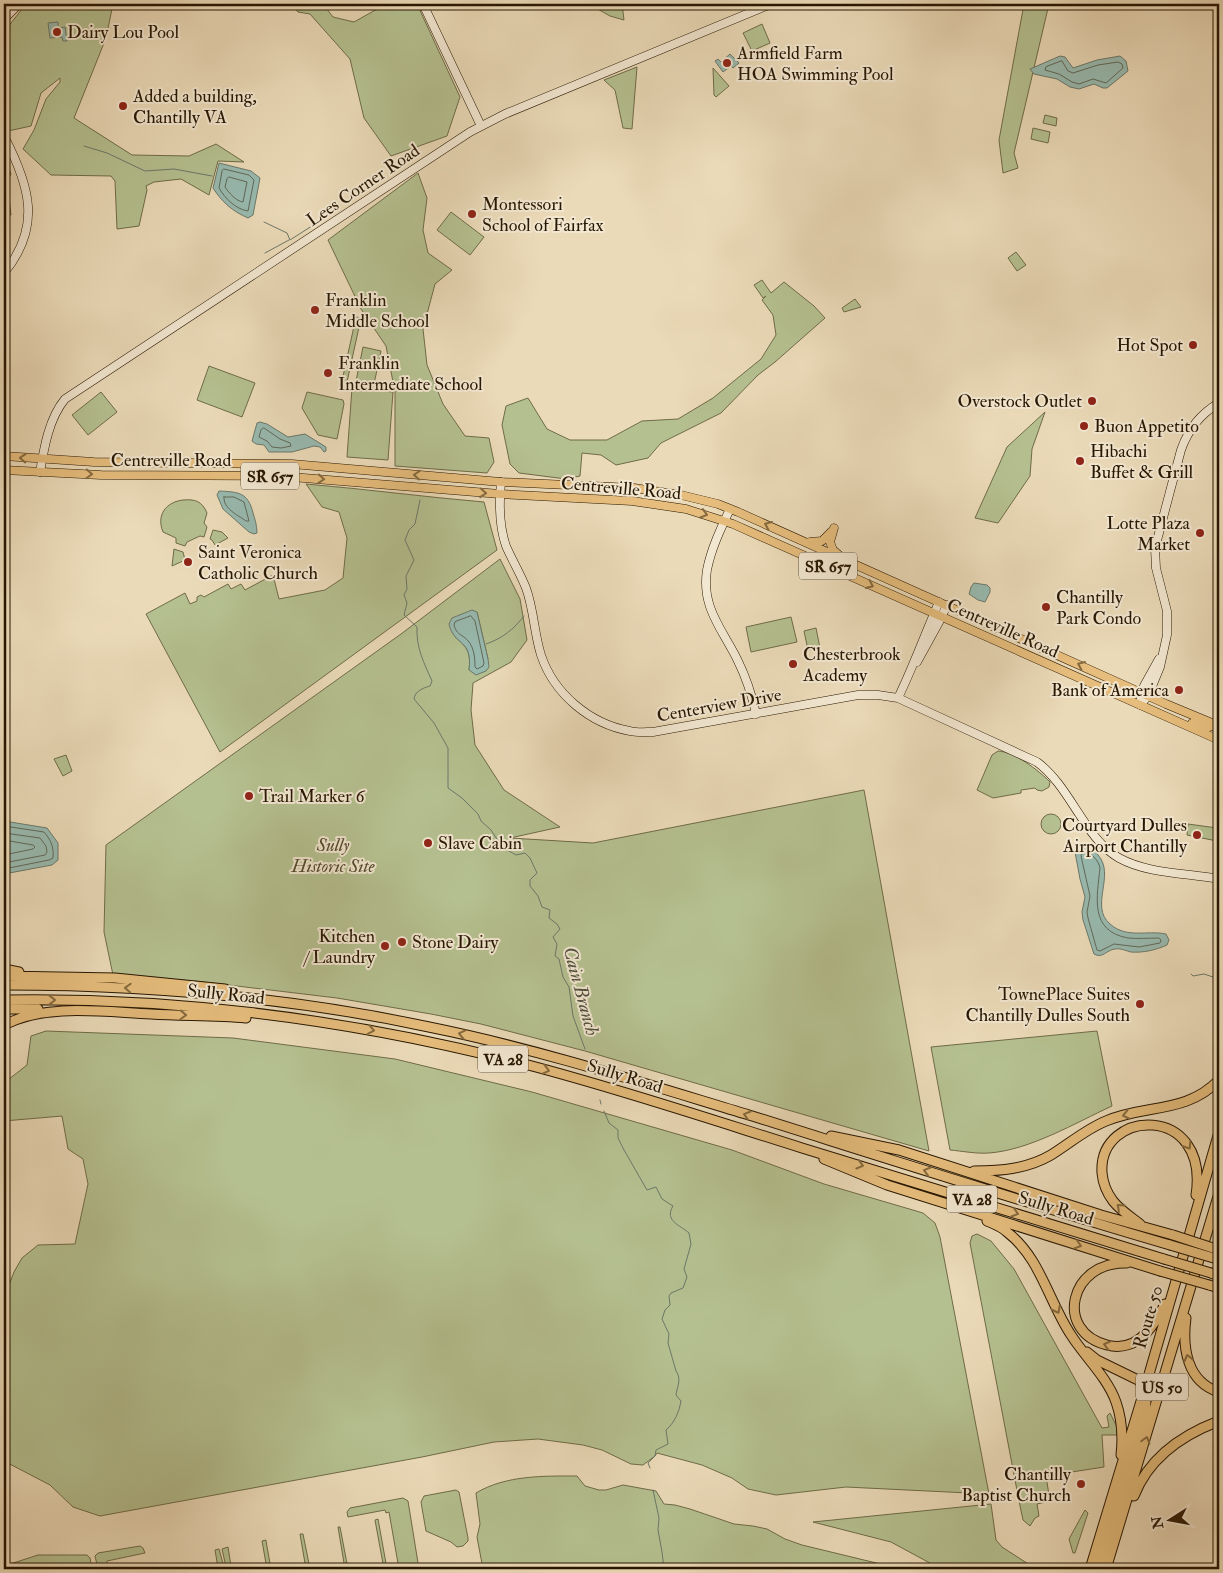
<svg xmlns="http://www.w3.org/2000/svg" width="1223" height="1573" font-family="'IM FELL Double Pica',serif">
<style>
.green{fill:#b5c090;stroke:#6e6b48;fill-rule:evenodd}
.water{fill:#98bab0;stroke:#6b786a}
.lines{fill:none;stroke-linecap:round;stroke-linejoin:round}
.shore{stroke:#606858;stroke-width:1}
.stream{stroke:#6b786a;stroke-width:1}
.secondary-casing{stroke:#271601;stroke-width:9}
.primary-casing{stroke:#271601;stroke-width:9}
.highway-casing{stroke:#271601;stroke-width:11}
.secondary{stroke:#f2e7d1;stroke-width:8}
.primary{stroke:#e6bd7c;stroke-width:8}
.highway{stroke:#e6bd7c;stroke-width:9}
.highway-bridge-casing{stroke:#271601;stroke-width:11;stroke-linecap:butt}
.highway-bridge{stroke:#e6bd7c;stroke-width:9}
.oneway{stroke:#866a3e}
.poi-dot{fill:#8f2418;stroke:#f2e7d1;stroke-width:2}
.labels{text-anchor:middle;stroke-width:4;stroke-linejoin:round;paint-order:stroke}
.shield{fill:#f2e7d1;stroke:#64553f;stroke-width:1}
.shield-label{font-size:16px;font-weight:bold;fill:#271601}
.poi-label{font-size:18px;fill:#271601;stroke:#f2e7d1;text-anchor:start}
.street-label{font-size:18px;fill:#271601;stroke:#f2e7d1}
.park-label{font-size:18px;font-style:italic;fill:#52492c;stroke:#f2e7d1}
.water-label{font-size:19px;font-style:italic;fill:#4f4f3e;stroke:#f2e7d1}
</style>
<rect width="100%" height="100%" fill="#ebdab8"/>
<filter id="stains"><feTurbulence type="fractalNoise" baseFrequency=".004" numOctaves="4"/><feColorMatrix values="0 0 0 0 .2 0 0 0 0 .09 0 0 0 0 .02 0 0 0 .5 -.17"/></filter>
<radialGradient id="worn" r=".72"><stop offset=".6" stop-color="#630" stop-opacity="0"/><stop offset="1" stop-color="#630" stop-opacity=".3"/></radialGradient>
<path class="green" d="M29 4H73L74 5 77 4H113L106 38 74 118 132 155 189 156 216 144 244 162 218 161 209 195 181 179 154 182 146 186 147 190 139 226 117 229 115 181 111 176 51 175 23 149 34 130 46 99 60 82V78L41 93 31 126 8 131 4 124V32L22 9Z
M291 4H323L333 17 354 22 386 4H417L460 97 447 136 391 156 364 118 350 59 310 14 298 12Z
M589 4H622L624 20 610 16Z
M1024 4H1049L1014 153 1018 168 1003 173 999 140Z
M762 24 770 43 752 51 743 33Z
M637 67 632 129 623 128 615 90 604 80Z
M713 68 729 86 716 97 714 95Z
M1045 115 1057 118 1056 126 1043 123Z
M1033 128 1050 132 1048 143 1031 139Z
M4 156 11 174 4 188Z
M418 173 427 198 423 230 428 253 452 270 435 284 423 329 427 365 443 404 465 436 489 438 494 462 487 473 395 466V392L386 346 361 309 328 240Z
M9 199 11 215 4 216V200Z
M451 212 484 237 470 255 437 230Z
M1016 252 1026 265 1017 271 1008 258Z
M762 280 771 293 784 282 814 306 825 318 775 362 758 375 721 413 661 443 648 458 616 465 601 455 582 453 580 476 566 479 519 473 510 464 502 425 506 406 528 398 547 429 570 440H607L642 421 678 419 713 398 761 359 776 335 773 315 762 300 766 296 763 298 754 285Z
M855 299 861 307 844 312 842 308Z
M356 317 361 318 347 382 342 381Z
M363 347 381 351 374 384 356 381Z
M209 366 255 383 242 417 197 400Z
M352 388 393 392 388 460 347 457Z
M101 392 117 412 88 435 72 415Z
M307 392 343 400 344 404 337 439 318 435 302 408Z
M1045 412 1032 449 1030 476 998 523 975 518 1007 447Z
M306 484C366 489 424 497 484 502L497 550 220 752 146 614 185 593 190 604 197 601V597L201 595 204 597 228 584 231 589 241 584 245 590 273 575 279 599 325 590 343 578 347 538 339 512 322 507Z
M183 500C195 499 202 501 207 513L204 523 207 527 204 537 200 536 187 542 185 546 176 543V538L163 532C156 515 166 502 183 500Z
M213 530 222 532 228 538 215 545 212 540 210 539Z
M174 549 183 552 185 560 172 566Z
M500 559 520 599 527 640 511 662 473 683 471 710 475 745 504 790 560 827 510 838 593 843 864 790 929 1151 585 1051 481 1024 431 1014 337 998 195 981 113 975 104 932 106 845 401 634ZM477 612 488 659 469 670C471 654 468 647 455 637Z
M791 617 797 642 751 652 746 627Z
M816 628 820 648 808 650 804 631Z
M998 751C1015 752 1038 770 1050 782L1049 787 1042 791 1037 790 1035 788 1021 790V793L993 798 977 790 992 755Z
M66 755 72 771 63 776 54 759Z
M1041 824a10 10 0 1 1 20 0a10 10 0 1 1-20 0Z
M1188 824 1217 828V841L1187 835Z
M46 1031 233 1038 395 1059 532 1092 732 1150 824 1184 923 1213 935 1223 940 1237 989 1494 846 1487 776 1495 748 1489 732 1478 702 1465 657 1453 655 1456 643 1465 631 1464 602 1450 583 1445 538 1439 494 1442 422 1457 100 1516 73 1507 50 1485 4 1461V1298L14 1272 22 1258 38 1245 75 1244 88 1184 83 1159 68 1149 62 1116 4 1121V1083L27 1065 31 1036Z
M1097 1031 1112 1106C1075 1123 1030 1150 989 1153 976 1154 962 1151 950 1150L931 1047Z
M977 1234 991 1241 1014 1269 1102 1428 1109 1427 1107 1416 1110 1413 1117 1427V1435H1102L1104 1467 1046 1476 1050 1501 1037 1504 1039 1516 1035 1518 1030 1526 1023 1520 1019 1501 970 1243 972 1236Z
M577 1476 585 1486 599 1490H606L623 1485 656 1491 664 1504 675 1505 690 1509 734 1524 753 1526 767 1529 785 1539 802 1545 901 1569H483L477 1537 480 1524 476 1493C506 1475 544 1476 577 1476Z
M456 1490 459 1492 468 1538V1541L463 1546 457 1547 451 1542 426 1531 421 1502 424 1496Z
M403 1498 408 1501 419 1569H399L389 1512 386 1513 385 1510 348 1517 347 1512 350 1508Z
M991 1504 996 1540 1002 1547 1036 1569H938L928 1562 891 1542 813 1522Z
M1085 1510 1088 1513 1075 1553H1073L1069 1539Z
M378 1519 387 1569H384L375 1520Z
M338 1527H340L348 1569H345Z
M300 1534H303L310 1569H306Z
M266 1540V1541L271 1569H267L262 1541Z
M140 1546 143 1548 145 1553 107 1561V1564L105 1565 106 1569H98L95 1556 98 1553Z
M228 1547 231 1566 226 1567 222 1549Z
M219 1549 224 1567 218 1568 215 1550Z
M38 1555H87L90 1558 92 1569H4V1566Z"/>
<path class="water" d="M58 22V28L65 27 67 41H63L62 37 50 38 48 23Z
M730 54 739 63 733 68 731 66 723 72 715 61 718 59 721 62Z
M1060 56 1065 57 1073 68 1097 60 1120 56 1126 61 1128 71 1107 88H1103L1094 84 1079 89 1070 87 1057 79 1034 74 1030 69Z
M219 163 251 171 260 178 253 215 248 218C232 211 222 202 213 188Z
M260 422 267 424 288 437 305 434 326 447V451L324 452 320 447 314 446 292 452H269L264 445 256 444 252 441 257 423Z
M219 491C238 492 248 492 253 513 255 519 257 526 257 533L254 534 249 532 223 509 217 495Z
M974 583 987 585 990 588V592L985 602 978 600 969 594 971 587Z
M472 610 477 612 488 659 489 667 486 671 476 675 469 670C473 638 454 647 449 624L452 618Z
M4 821 47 828 58 843V860L52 865 4 874Z
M1081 848C1088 847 1094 849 1098 855 1116 875 1089 906 1110 924 1127 939 1147 930 1166 934L1169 940 1167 945C1156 950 1143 953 1131 952 1126 951 1121 948 1115 949 1106 950 1103 959 1094 954L1083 920 1082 912 1085 897 1080 879 1075 852Z"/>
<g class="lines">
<path class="shore" d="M1062 61 1068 71 1073 73 1098 65 1118 62 1122 64 1123 68 1106 83 1093 79 1079 84 1072 82 1059 74 1045 70 1046 67Z
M224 169 249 175 254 180 248 211C235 209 225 198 219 188L222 171Z
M229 177 247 182 243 202C236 201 229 193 225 187L227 179Z
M264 428 280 439 290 443 291 446 281 448 272 447 267 441 259 437 261 430Z
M224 497H234L244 502 249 521H246C238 515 223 509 224 497Z
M471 616 475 621 484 663 483 666 477 669 475 667C475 657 474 644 464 637 458 633 456 632 454 625L455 622Z
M4 826 44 832C51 840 54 847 53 858L49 860 4 869
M4 833 40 838 46 846 47 852 45 855 4 863
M4 840 33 845 35 847 33 849 4 855
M1083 853C1092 852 1098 860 1100 868 1097 897 1089 931 1128 938 1138 939 1149 938 1159 938L1161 940 1160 943 1139 947 1114 944 1100 951 1097 950 1088 918 1087 912 1090 896 1081 856Z"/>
<path class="stream" d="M84 146 107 153 145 171 174 169 212 176
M264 222 287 233 290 240 326 217
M265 253 289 240
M420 500 415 524 409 530 405 540 414 560 406 576 407 589 404 595 407 603 404 615 417 627C416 648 424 663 432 681L430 686C423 688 415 691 414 699L434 723 448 748V788L462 798 478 814 481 821 491 830 502 847 516 855 525 853 530 858 537 873 530 880V886L538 896 542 907 550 910 549 918 557 924 560 929 553 937 557 944 555 956 559 959 563 977 569 987 573 1016 585 1049
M486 644C503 638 513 630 524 616
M1191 974 1193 976 1204 974 1219 979
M600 1100 601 1104
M604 1111 609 1123 618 1130V1138L624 1150 647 1190 656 1187 662 1199 673 1206C664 1221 680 1225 689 1233L691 1244 684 1269 687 1277 683 1288 671 1293 669 1296 670 1305 665 1310 662 1319 669 1334 668 1343 676 1371C682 1379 677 1387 676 1395L681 1401C679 1412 675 1422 666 1430L668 1444 656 1450 655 1456 648 1463 650 1468
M653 1490 659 1518 658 1530 662 1552 664 1569"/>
<defs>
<path id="secondary" d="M423 4 481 126
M4 19 19 4
M4 136C30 186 42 227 4 273
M40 472C44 448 49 418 65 399L470 132 505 114 771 4
M501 482C499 503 499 526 506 546 512 560 520 573 526 588 534 610 534 633 541 655 554 694 590 724 630 731 637 733 646 732 653 732L858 695H878L898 698 1037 762C1071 787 1084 838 1119 858 1148 874 1187 873 1219 879
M730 509C721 528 711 549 707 570 701 607 722 629 737 659 746 677 752 695 756 714
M917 662 939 622 947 605
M898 698C913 667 925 634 939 602
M1141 698 1144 686 1159 659
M1140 705 1148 696 1160 667 1167 635V611L1156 568 1155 548 1181 450C1188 430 1200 414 1219 403"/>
<path id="primary" d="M4 456 94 462 292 464 501 482 634 488 681 495 718 504 738 512 1166 704 1219 726
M4 470 101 475 279 476 500 494 632 501 686 509 733 524 1219 740
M834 528 830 542 833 550 839 555
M810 542 822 541 831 532
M1192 723 1206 728 1216 725"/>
<path id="highway" d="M4 969 19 972
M4 976 115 978 225 989
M4 985C147 985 289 997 429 1027 538 1049 643 1083 749 1115 889 1159 1029 1204 1170 1245
M4 1000C182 997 360 1021 532 1066 623 1090 713 1120 802 1148 923 1185 1043 1222 1164 1259
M4 1009H38
M4 1025C46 1003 104 1012 151 1014 183 1016 215 1015 246 1018
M831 1136 899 1150 1101 1215 1173 1235
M824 1159 887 1185 1160 1271
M974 1171C1001 1171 1027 1169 1051 1155 1069 1144 1086 1129 1106 1121 1146 1104 1186 1114 1219 1080
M987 1221C994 1224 1002 1227 1007 1232 1040 1257 1049 1302 1071 1335 1085 1357 1107 1377 1116 1402 1122 1419 1123 1437 1121 1455
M1140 1224C1131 1217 1120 1210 1113 1201 1107 1193 1103 1184 1102 1173 1098 1108 1210 1103 1196 1195
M1127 1263C1069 1261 1054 1332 1107 1345 1122 1349 1136 1344 1146 1333 1154 1325 1160 1314 1165 1304
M1211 1273 1219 1276
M1209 1285 1219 1288
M1186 1318C1182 1348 1187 1382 1219 1392
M1087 1352 1097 1360 1138 1380 1145 1388 1146 1401 1145 1411 1097 1569
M1134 1496C1149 1457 1182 1435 1219 1421
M1090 1569 1145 1388 1219 1132
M1106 1569 1219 1193"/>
</defs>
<use href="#secondary" class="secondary-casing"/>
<use href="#primary" class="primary-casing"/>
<use href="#highway" class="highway-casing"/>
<use href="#secondary" class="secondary"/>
<use href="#primary" class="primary"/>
<use href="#highway" class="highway"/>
<defs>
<path id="highway-bridge" d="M1173 1235 1219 1250
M1170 1245 1217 1259
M1164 1259 1211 1273
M1160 1271 1209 1285"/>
</defs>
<use href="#highway-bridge" class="highway-bridge-casing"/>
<use href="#highway-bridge" class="highway-bridge"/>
</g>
<defs><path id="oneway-chevron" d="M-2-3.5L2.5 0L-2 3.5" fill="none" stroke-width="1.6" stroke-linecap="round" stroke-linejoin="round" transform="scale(1.25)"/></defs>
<g class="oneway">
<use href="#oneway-chevron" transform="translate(23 458) rotate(-176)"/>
<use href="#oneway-chevron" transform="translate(89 474) rotate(3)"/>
<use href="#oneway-chevron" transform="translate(417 475) rotate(-175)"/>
<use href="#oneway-chevron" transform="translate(321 479) rotate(4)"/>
<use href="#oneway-chevron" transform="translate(483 493) rotate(4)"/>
<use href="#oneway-chevron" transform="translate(704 514) rotate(17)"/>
<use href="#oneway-chevron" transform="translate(768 525) rotate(-156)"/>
<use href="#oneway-chevron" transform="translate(870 585) rotate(24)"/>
<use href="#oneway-chevron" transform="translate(1081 665) rotate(-156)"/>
<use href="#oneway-chevron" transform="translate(128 988) rotate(-177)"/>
<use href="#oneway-chevron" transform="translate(52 1000)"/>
<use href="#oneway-chevron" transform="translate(183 1015) rotate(2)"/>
<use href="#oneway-chevron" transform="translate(371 1030) rotate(11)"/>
<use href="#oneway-chevron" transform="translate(462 1034) rotate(-167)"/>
<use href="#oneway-chevron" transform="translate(546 1070) rotate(15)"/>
<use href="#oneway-chevron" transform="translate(747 1115) rotate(-163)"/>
<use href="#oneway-chevron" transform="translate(1126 1115) rotate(168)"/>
<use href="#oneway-chevron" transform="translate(1188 1146) rotate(57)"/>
<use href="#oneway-chevron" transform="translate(860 1165) rotate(17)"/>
<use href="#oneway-chevron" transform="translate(927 1171) rotate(-163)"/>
<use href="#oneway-chevron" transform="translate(1120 1207) rotate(-138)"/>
<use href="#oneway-chevron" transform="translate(1015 1213) rotate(17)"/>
<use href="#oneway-chevron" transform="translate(1078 1245) rotate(18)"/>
<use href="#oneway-chevron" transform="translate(1057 1310) rotate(63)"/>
<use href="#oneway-chevron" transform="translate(1107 1345) rotate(-166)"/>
<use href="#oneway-chevron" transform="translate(1188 1358) rotate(-104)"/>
<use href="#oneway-chevron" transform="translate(1146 1440) rotate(-74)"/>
</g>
<g class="poi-dot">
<circle cx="57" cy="32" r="5"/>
<circle cx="727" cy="63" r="5"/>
<circle cx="123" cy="106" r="5"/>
<circle cx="472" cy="214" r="5"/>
<circle cx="315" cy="310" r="5"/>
<circle cx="1193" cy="345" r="5"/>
<circle cx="328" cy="373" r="5"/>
<circle cx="1092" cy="401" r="5"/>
<circle cx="1084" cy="426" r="5"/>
<circle cx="1080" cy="461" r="5"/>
<circle cx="1200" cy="533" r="5"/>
<circle cx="188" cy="562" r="5"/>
<circle cx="1046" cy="607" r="5"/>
<circle cx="793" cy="664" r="5"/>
<circle cx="1179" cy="690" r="5"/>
<circle cx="249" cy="796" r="5"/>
<circle cx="1197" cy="835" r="5"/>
<circle cx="428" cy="843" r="5"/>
<circle cx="402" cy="942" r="5"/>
<circle cx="385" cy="946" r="5"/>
<circle cx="1140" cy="1004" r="5"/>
<circle cx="1081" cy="1484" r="5"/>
</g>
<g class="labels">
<g class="shield">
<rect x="241" y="462.5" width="58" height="27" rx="4"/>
<rect x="799" y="552.5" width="58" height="27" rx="4"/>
<rect x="478" y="1045.5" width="50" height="27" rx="4"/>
<rect x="947" y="1185.5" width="50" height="27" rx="4"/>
<rect x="1136" y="1373.5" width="52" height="27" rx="4"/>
</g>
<g class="shield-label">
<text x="270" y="482">SR 657</text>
<text x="828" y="572">SR 657</text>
<text x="503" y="1065">VA 28</text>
<text x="972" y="1205">VA 28</text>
<text x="1162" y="1393">US 50</text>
</g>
<g class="poi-label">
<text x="67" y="38">Dairy Lou Pool</text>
<text x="737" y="59">Armfield Farm<tspan x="737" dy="21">HOA Swimming Pool</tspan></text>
<text x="133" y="102">Added a building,<tspan x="133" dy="21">Chantilly VA</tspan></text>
<text x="482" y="210">Montessori<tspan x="482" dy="21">School of Fairfax</tspan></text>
<text x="325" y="306">Franklin<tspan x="325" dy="21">Middle School</tspan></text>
<text x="1183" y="351" text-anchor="end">Hot Spot</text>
<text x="338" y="369">Franklin<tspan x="338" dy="21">Intermediate School</tspan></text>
<text x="1082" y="407" text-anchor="end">Overstock Outlet</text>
<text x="1094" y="432">Buon Appetito</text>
<text x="1090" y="457">Hibachi<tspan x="1090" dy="21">Buffet &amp; Grill</tspan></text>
<text x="1190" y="529" text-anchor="end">Lotte Plaza<tspan x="1190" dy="21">Market</tspan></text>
<text x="198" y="558">Saint Veronica<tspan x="198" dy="21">Catholic Church</tspan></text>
<text x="1056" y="603">Chantilly<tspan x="1056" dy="21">Park Condo</tspan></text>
<text x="803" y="660">Chesterbrook<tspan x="803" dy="21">Academy</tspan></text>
<text x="1169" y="696" text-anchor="end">Bank of America</text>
<text x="259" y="802">Trail Marker 6</text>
<text x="1187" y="831" text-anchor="end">Courtyard Dulles<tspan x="1187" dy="21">Airport Chantilly</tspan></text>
<text x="438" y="849">Slave Cabin</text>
<text x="375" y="942" text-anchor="end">Kitchen<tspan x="375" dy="21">/ Laundry</tspan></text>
<text x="412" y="948">Stone Dairy</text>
<text x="1130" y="1000" text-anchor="end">TownePlace Suites<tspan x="1130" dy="21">Chantilly Dulles South</tspan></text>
<text x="1071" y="1480" text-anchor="end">Chantilly<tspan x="1071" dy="21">Baptist Church</tspan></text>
</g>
<g class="street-label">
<text transform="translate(363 185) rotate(-34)" y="6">Lees Corner Road</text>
<text x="171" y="466">Centreville Road</text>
<text transform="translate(621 488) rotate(5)" y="6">Centreville Road</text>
<text transform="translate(1003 628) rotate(24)" y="6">Centreville Road</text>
<text transform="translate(719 705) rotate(-10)" y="6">Centerview Drive</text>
<text transform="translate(226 994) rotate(6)" y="6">Sully Road</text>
<text transform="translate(625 1076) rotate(17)" y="6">Sully Road</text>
<text transform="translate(1056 1208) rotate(17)" y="6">Sully Road</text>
<text transform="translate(1148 1317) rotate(-74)" y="6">Route 50</text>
</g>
<g class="park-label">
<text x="333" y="851">Sully<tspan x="333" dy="21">Historic Site</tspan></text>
</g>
<g class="water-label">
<text transform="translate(582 991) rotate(75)" y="7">Cain Branch</text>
</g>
</g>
<rect width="1223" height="1573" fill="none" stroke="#ebdab8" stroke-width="20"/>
<rect x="5" y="5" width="1213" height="1563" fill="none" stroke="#271601" stroke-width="2.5"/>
<rect x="10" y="10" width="1203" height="1553" fill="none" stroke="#271601"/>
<g transform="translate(1170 1520) rotate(259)" stroke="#f2e7d1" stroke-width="4" paint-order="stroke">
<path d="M0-4L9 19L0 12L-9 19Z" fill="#271601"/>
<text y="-8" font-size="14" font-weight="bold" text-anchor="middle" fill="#271601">N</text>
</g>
<rect width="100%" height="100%" filter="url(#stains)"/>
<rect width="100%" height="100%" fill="url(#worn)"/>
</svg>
